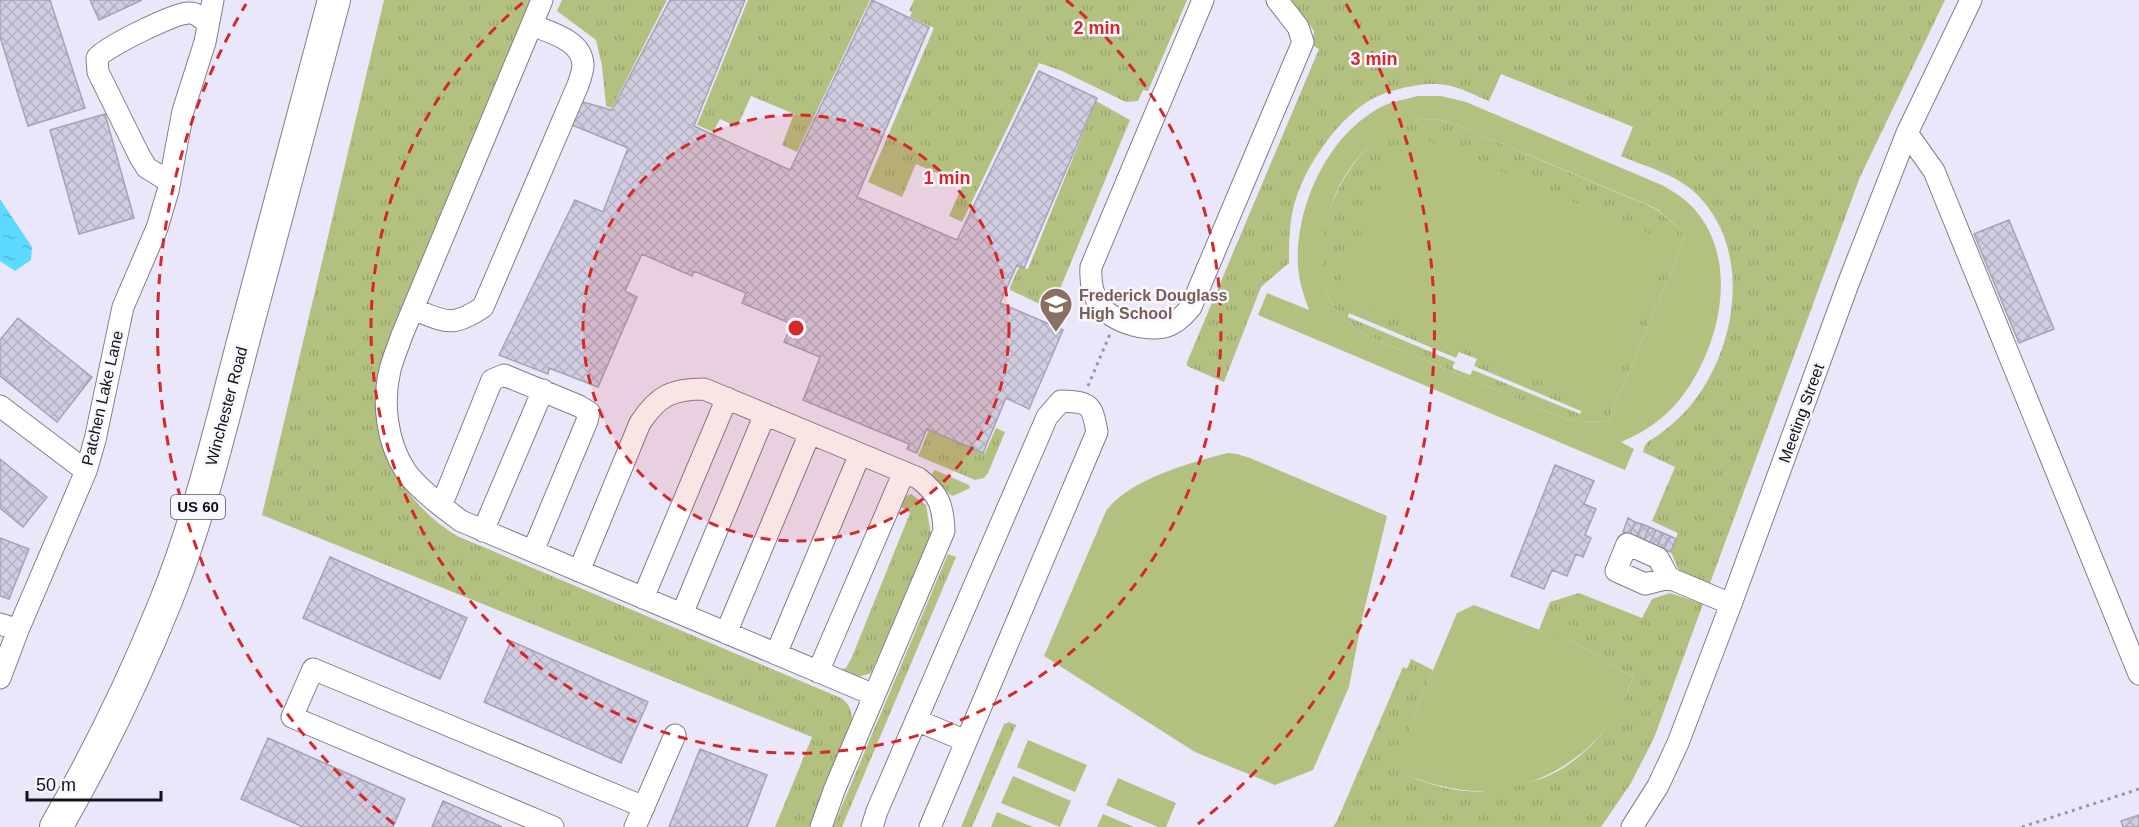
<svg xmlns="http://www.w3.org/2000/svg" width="2139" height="827" font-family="Arial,sans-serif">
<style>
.grass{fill:url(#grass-tufts);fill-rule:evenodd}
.park{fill:#b3c180;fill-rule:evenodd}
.water{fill:url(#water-ripples)}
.building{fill:url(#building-cross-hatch);stroke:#a6a2b4;stroke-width:1.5}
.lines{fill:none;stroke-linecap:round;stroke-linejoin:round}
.minor-casing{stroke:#817d8e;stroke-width:23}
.highway-casing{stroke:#817d8e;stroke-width:34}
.path{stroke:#9996a4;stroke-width:3;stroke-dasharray:3 4.5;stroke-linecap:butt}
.minor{stroke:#fff;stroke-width:21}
.highway{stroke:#fff;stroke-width:32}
.ring{fill:none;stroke:#d62828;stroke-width:3;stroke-dasharray:10 8}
.labels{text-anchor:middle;stroke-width:5;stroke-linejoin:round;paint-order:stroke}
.shield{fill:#f8f6fe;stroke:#58565e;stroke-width:1.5}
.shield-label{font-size:15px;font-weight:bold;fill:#141219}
.education-label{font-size:16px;font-weight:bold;fill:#785e54;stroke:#f8f6fe;text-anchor:start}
.street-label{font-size:16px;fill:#141219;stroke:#f8f6fe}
.centre{fill:#d62828;stroke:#f8f6fe;stroke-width:3}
.ring-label{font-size:18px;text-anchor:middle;font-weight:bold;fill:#d62828;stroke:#f8f6fe;stroke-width:5;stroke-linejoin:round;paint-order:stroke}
</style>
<defs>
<pattern id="grass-tufts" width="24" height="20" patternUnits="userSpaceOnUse" patternTransform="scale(1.5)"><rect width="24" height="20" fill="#b3c180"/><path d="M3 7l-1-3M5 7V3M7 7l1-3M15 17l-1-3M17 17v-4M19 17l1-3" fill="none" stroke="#99a56e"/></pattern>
<pattern id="water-ripples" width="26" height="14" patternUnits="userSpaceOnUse" patternTransform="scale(1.5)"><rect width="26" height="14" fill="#5cdaff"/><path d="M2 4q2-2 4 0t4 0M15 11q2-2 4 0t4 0" fill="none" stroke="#4fbada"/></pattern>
<pattern id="building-cross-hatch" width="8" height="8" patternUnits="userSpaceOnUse" patternTransform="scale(1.5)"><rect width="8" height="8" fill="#d1cde0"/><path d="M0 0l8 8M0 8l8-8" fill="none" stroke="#b3afc0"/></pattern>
</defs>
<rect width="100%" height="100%" fill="#ebe7fa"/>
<path class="grass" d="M384 0H533L389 342 392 467C410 498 427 517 457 536L841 698C850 705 852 710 852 721L809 827H775L812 737 262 515Z
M562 0H667L612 108 606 106 602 66 596 40 557 11Z
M748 0H870L797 152 782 145 794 114 751 96 737 127 720 119 713 132 697 125Z
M914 0H1187L1148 91 1143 90 1138 101 1126 102 1062 71 1039 63 962 222 949 216 963 184 916 164 902 197 868 182 934 28 910 17 912 12 909 11Z
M1291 0H1945L1860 177 1709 586 1679 571 1671 552 1678 533 1652 521 1675 467 1643 452C1644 449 1644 446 1646 444 1650 439 1657 437 1661 433 1673 424 1685 413 1694 401 1739 343 1753 242 1691 189 1671 173 1644 166 1621 156L1633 127 1631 126 1501 74 1489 101C1476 96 1460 87 1446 85 1424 81 1386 90 1367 102 1334 123 1302 171 1293 209 1289 227 1289 245 1289 263L1261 287 1224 382 1187 366V362L1319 49 1312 45 1314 31Z
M1096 101 1130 120 1055 301 1044 306 1010 290V287L1019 267 1028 269Z
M1425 119 1440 120 1455 124 1656 209 1679 228 1685 238 1608 421 1578 422 1565 419 1363 334C1351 326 1338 315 1331 302 1303 247 1339 160 1390 130 1400 123 1413 121 1425 119ZM1349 313 1456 358 1459 352 1477 359 1474 366 1581 411 1580 414 1473 370 1470 375 1452 368 1455 362 1348 317Z
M996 428 1005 432 988 473 984 478 975 480 918 456 929 430 985 453Z
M935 470 969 485 970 488 953 496 949 494 932 474Z
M911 494 926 505 931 535 871 673 853 679 835 670 846 668 852 657 910 513 897 504 900 498Z
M948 554 956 557 842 827H833Z
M1579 593 1642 618 1652 599 1670 593 1703 604 1654 738 1631 783 1601 827H1333L1337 821 1403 667 1407 669 1411 659 1433 670 1414 715 1400 773C1426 783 1456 794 1485 791 1499 790 1530 783 1543 778 1586 761 1619 719 1633 677L1577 644 1539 630 1550 602Z
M1009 722 1016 725 972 827H961L1004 724Z"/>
<path class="park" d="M1418 96H1441L1466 102 1664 186C1675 193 1687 200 1696 211 1738 261 1721 339 1688 388 1672 413 1648 431 1621 442L1634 449 1625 470 1258 315 1267 293 1309 310C1304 296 1299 282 1298 266 1295 206 1328 134 1383 106 1393 101 1407 99 1418 96ZM1425 119 1440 120 1455 124 1657 209 1679 228 1685 238 1608 421 1578 422 1565 419 1363 334C1351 326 1338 315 1331 302 1323 287 1322 270 1323 253 1324 193 1362 129 1425 119Z
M1405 131 1673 244 1604 408 1335 294Z
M1228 453 1237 454 1250 458 1387 516 1362 619 1349 687 1313 770 1275 785 1195 752 1044 656 1106 511C1128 480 1191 462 1228 453Z
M1474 605 1577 644 1633 677C1629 687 1625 698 1620 707 1594 755 1539 789 1485 791 1455 792 1427 783 1399 773L1414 715 1457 613Z
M1028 740 1087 765 1075 792 1017 767Z
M1013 776 1071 801 1060 827 1001 803Z
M1118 778 1176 803 1166 827H1158L1106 805Z
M997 812 1033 827H991Z
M1103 814 1134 827H1097Z"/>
<path class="water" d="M0 199 32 247 31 260 15 271 0 261Z"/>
<path class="building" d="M0 0H50L85 108 28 126 0 37Z
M90 0H142L99 20Z
M670 0H745L694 126 790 170 872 0 929 27 857 197 957 240 1039 71 1097 98 1024 268 1017 265 1000 303 1063 330 1029 409 1006 398 983 453 927 429 917 453 907 449 909 444 803 400 820 357 784 342 792 324 742 303 746 293 694 271 692 276 642 254 625 291 637 297 598 387 549 368 548 374 499 355 575 200 603 212 628 148 565 122 575 100 612 110Z
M105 114 134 218 79 234 50 130Z
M2009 220 2054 329 2019 343 1974 234Z
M18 318 92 377 57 422 0 376V340Z
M0 459 47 497 23 527 0 508Z
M1555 465 1594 481 1584 504 1596 509 1585 535 1591 538 1583 557 1576 554 1567 576 1552 570 1544 589 1511 576Z
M1628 518 1635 522 1630 534 1623 532Z
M1635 522 1642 524 1637 537 1630 534Z
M1642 524 1649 527 1644 540 1637 537Z
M1649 527 1656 530 1650 543 1644 540Z
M1656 530 1663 533 1657 546 1650 543Z
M1663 533 1670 536 1664 549 1657 546Z
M1670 536 1676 539 1671 552 1664 549Z
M0 538 29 549 9 599 0 596Z
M330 557 467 618 440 679 303 618Z
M511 641 648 702 621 763 484 702Z
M268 738 405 799 393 827H303L241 799Z
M700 749 767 775 747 827H669Z
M443 801 502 827H432Z
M2139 815V827H2123L2121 821Z"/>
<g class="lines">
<defs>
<path id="minor" d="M542 0 402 335C398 347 393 358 390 370 382 403 387 442 405 470 414 485 446 510 461 521L874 695
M1203 0 1091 267C1089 299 1102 316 1133 325 1145 328 1159 330 1170 325 1179 321 1185 314 1191 307L1303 42 1298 27 1277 0
M1907 133 1934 171 2139 674
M170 182 147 168 140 157 98 72 97 58C105 47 173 14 188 13 197 12 202 19 208 24
M413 309C446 322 452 328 483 307L578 85C580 79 583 71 583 65 582 40 551 33 532 25
M0 406 86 471
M441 506 492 380 504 375 579 406 589 412 587 421 533 551
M483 531 543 390
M579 571 640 423C658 396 671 389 704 389L918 478C939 494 943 505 944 531L835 788 821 827
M1669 578 1658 558 1627 544 1616 571 1645 584 1669 578 1731 604
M643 598 727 398
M682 614 765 414
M0 624 18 630
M726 633 810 433
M776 654 860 454
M818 672 904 472
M0 678 18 630 86 471 95 440 123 307 157 228 168 191 183 111 205 42 213 0
M916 720 966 741
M553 827 292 717 313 669 644 807
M635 827 675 735
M872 827 877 811 1047 417 1061 401C1090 402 1092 404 1097 432L930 827
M1632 827 1658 786 1678 743 1731 604 1848 284 1907 133 1971 0"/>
<path id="highway" d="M56 827C98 754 134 680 165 603 199 519 220 430 243 342 274 228 304 114 334 0"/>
</defs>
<use href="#minor" class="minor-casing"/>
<use href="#highway" class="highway-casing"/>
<path class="path" d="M1088 386 1110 334
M2022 827 2139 789"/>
<use href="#minor" class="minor"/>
<use href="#highway" class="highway"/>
</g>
<circle cx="796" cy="328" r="213" fill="#d62828" fill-opacity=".12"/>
<g class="ring">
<circle cx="796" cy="328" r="213"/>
<path d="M1066 0A425 425 0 1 1 526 0"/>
<path d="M394 824A638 638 0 0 1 246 4M1346 4A638 638 0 0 1 1198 824"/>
</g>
<defs>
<symbol id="school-pin" viewBox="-11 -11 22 30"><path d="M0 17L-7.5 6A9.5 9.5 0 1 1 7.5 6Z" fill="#8d6e63" stroke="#f8f6fe"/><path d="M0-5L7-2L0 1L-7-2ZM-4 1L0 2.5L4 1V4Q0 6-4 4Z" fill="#fff"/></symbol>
</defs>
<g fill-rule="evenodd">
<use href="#school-pin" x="1037" y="285" width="38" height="52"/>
</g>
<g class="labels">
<rect class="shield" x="171" y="495" width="54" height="24" rx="4.5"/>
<g class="shield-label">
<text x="198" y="512">US 60</text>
</g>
<g class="education-label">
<text x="1079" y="301">Frederick Douglass<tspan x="1079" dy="18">High School</tspan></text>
</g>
<g class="street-label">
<text transform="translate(102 398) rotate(-77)" y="6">Patchen Lake Lane</text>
<text transform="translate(226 406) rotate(-75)" y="6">Winchester Road</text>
<text transform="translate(1801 413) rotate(-70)" y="6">Meeting Street</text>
</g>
</g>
<circle cx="796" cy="328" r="9" class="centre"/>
<g class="ring-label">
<text x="1097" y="34">2 min</text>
<text x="1374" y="65">3 min</text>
<text x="947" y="184">1 min</text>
</g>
<path d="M27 791v9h134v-9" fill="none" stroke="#141219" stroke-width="3"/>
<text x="36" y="791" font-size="18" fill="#141219" stroke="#f8f6fe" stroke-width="4.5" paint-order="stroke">50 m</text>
</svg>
